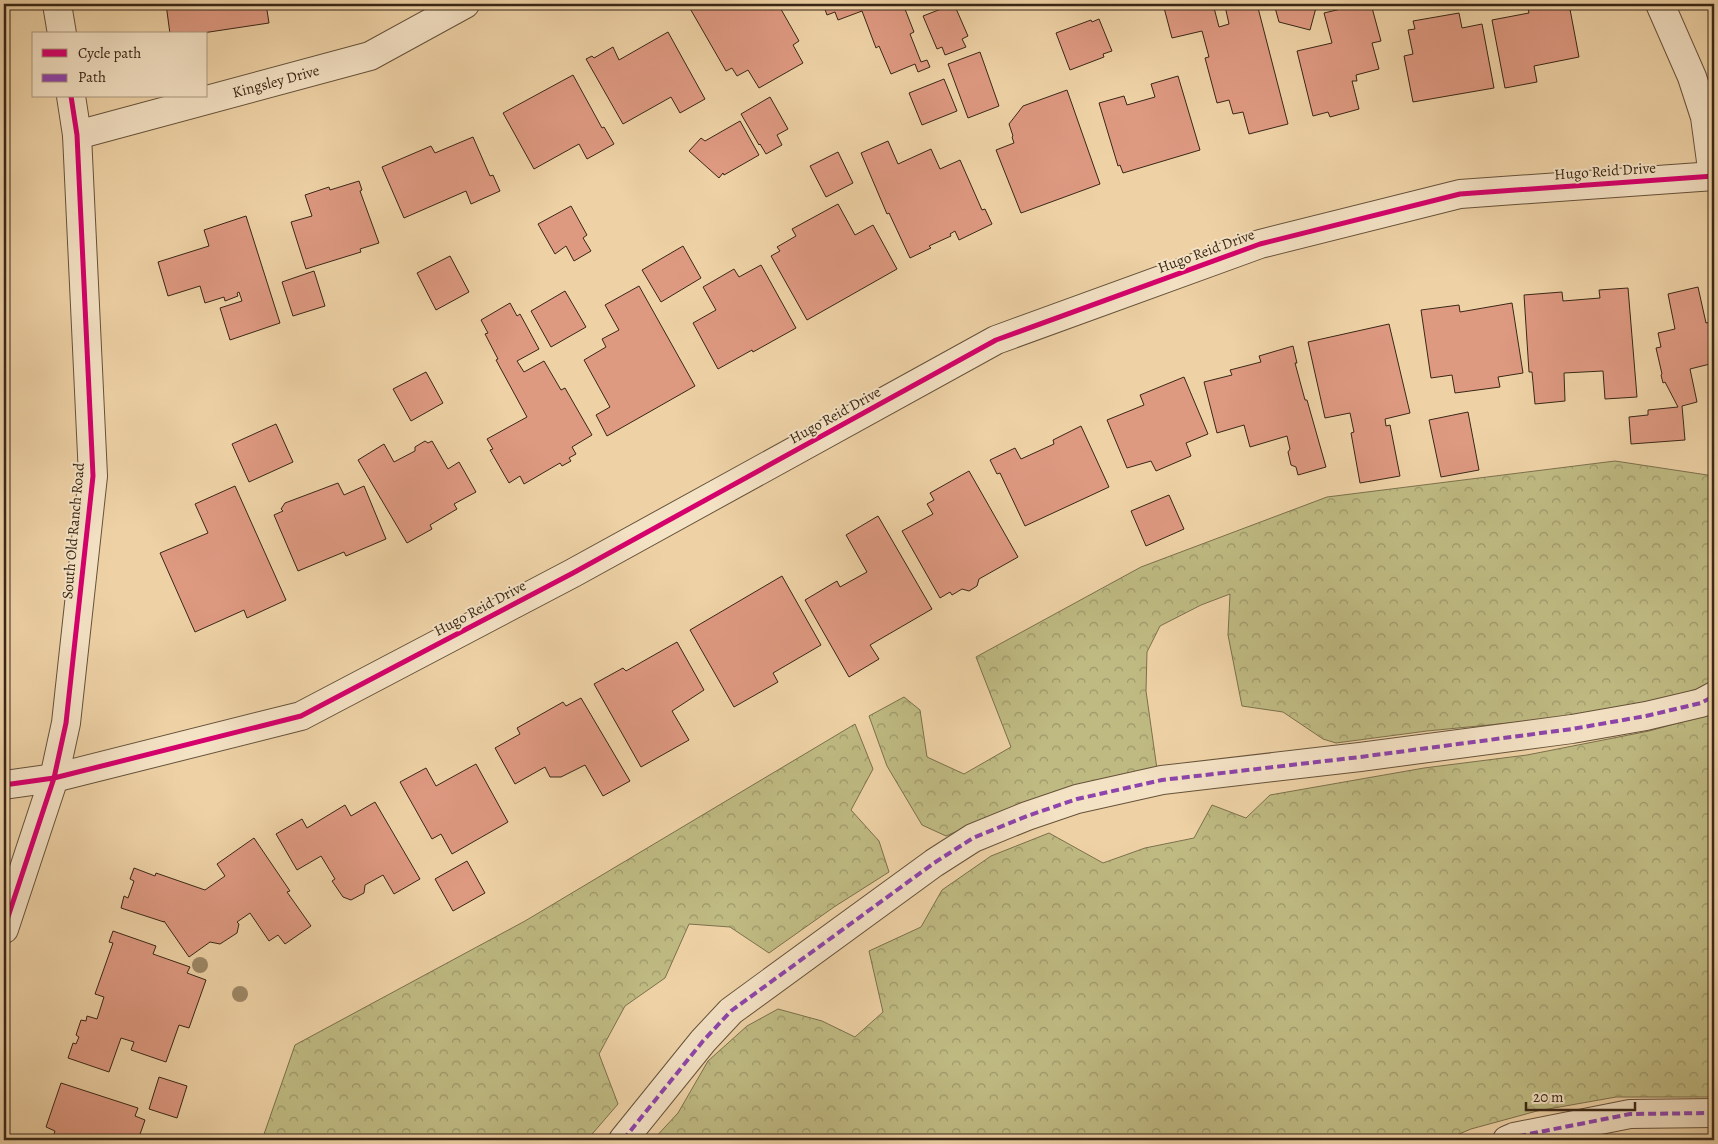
<svg xmlns="http://www.w3.org/2000/svg" width="1718" height="1144" font-family="Alegreya,serif">
<style>
.forest{fill:url(#forest-crowns);stroke:#7c704c}
.building{fill:#de9981;stroke:#392716}
.lines{fill:none;stroke-linecap:round;stroke-linejoin:round}
.minor-casing{stroke:#66523a;stroke-width:30}
.minor{stroke:#f4e2c5;stroke-width:28}
.quiet{stroke:#8e44ad;stroke-width:4;stroke-dasharray:8 4;stroke-linecap:butt}
.cycleway-casing{stroke:#f4e2c5;stroke-width:8}
.cycleway{stroke:#d6006c;stroke-width:5}
.tree{fill:#9d8866}
.labels{text-anchor:middle;stroke-width:4;stroke-linejoin:round;paint-order:stroke}
.street-label{font-size:15px;fill:#392716;stroke:#f4e2c5}
</style>
<defs>
<pattern id="forest-crowns" width="20" height="18" patternUnits="userSpaceOnUse" patternTransform="scale(1.25)"><rect width="20" height="18" fill="#bfba82"/><path d="M2 6a3 3 0 1 1 6 0M12 15a3 3 0 1 1 6 0" fill="none" stroke="#9c9769"/></pattern>
</defs>
<rect width="100%" height="100%" fill="#eed2a6"/>
<filter id="stains"><feTurbulence type="fractalNoise" baseFrequency=".004" numOctaves="4"/><feColorMatrix values="0 0 0 0 .2 0 0 0 0 .09 0 0 0 0 .02 0 0 0 .5 -.17"/></filter>
<radialGradient id="worn" r=".72"><stop offset=".6" stop-color="#630" stop-opacity="0"/><stop offset="1" stop-color="#630" stop-opacity=".3"/></radialGradient>
<path class="forest" d="M1615 461 1714 476V681L1692 693 1602 714 1427 731 1336 743 1323 739 1283 712 1242 706 1228 635 1230 594 1201 605 1160 626 1147 652 1146 691 1157 769 1083 785 1018 805 946 836 922 825 887 766 869 716 904 697 920 710 927 757 964 774 1011 747 976 657 1141 567 1327 497Z
M1714 713V1097H1616L1537 1111 1471 1129 1445 1140H653L678 1113 708 1061 747 1026 778 1009 822 1021 855 1037 883 1012 869 951 921 927 942 890 991 856 1049 833 1103 863 1145 848 1194 838 1212 805 1246 818 1270 795 1424 768 1527 755 1649 731Z
M855 724 873 769 851 810 879 841 889 872 834 907 769 953 730 927 689 924 665 978 625 1006 599 1054 618 1104 587 1140H262L295 1045 525 921Z"/>
<path class="building" d="M166 4H266L269 23 196 34H170Z
M689 4H778L799 41 793 45 803 63 759 88 748 70 737 76 732 68 726 71 688 5Z
M823 4H903L914 32 910 34 921 62 927 60 930 67 918 72 915 64 891 74 879 46 876 48 862 11 838 20 835 12 827 15Z
M954 4 968 36 962 39 966 47 945 55 942 47 937 49 923 16Z
M1163 4H1213L1219 27 1229 24 1225 6 1233 4H1257L1288 124 1249 134 1243 112 1233 114 1229 100 1217 103 1205 58 1209 57 1202 31 1172 38Z
M1274 4H1317L1310 30 1279 22Z
M1362 4H1371L1381 41 1372 43 1379 69 1356 75 1357 81H1352L1359 109 1330 117 1328 112 1313 116 1297 51 1332 43 1324 13Z
M1527 4H1569L1579 57 1534 66 1537 82 1505 88 1492 20 1529 13Z
M1459 13 1462 28 1482 24 1494 88 1413 102 1404 56 1413 54 1408 30 1415 29 1413 21Z
M1099 19 1112 51 1103 54 1104 57 1070 70 1056 33 1091 20 1092 22Z
M668 32 705 99 680 113 671 97 623 124 586 59 592 56 594 58 613 47 619 60Z
M980 52 999 106 968 118 948 64Z
M573 75 602 128 604 127 614 144 587 159 579 144 534 169 503 113Z
M1178 76 1200 150 1123 173 1120 165 1118 166 1099 103 1124 96 1127 105 1155 97 1151 84Z
M944 79 957 111 922 125 909 93Z
M1067 90 1100 184 1021 213 996 150 1014 143 1012 137 1013 136 1009 124 1023 106Z
M770 97 788 129 777 135 782 145 766 154 760 144 759 145 741 114Z
M740 121 759 155 724 175 723 173 719 178 689 151 701 138 705 141Z
M473 137 490 176 493 175 500 191 471 204 466 191 404 218 382 167 431 146 435 153Z
M888 141 898 164 931 149 940 169 960 160 982 210 985 209 992 224 959 240 955 231 950 234 951 236 929 246 931 248 910 258 889 213 887 214 861 153Z
M838 152 853 183 826 197 810 166Z
M359 181 362 190 360 191 379 243 360 249 361 252 306 269 291 222 312 216 305 195 329 187 330 190Z
M838 204 855 235 873 225 897 269 807 320 771 256 780 251 777 247 796 236 792 229Z
M571 206 587 235 583 238 591 251 574 261 566 246 555 254 538 224Z
M246 216 280 323 230 340 220 308 242 301 239 292 237 293 238 296 225 301 224 297 205 303 200 286 168 296 158 262 209 246 204 230Z
M683 246 701 278 661 302 642 270Z
M450 256 469 292 436 310 417 273Z
M761 265 796 328 753 352 752 350 718 369 693 323 716 310 703 287 734 269 739 277Z
M314 271 325 306 293 316 282 282Z
M639 286 695 386 607 436 596 415 610 407 584 360 606 347 602 339 619 330 605 305Z
M1698 287 1706 323 1714 321V363L1690 369 1697 402 1682 406 1685 440 1631 444 1629 417 1648 415V410L1678 407 1665 382 1663 383 1661 375 1662 374 1656 348 1661 347 1658 333 1675 329 1668 294Z
M1628 288 1637 397 1605 399 1603 371 1564 373 1565 401 1535 404 1532 372H1529L1524 295 1562 292 1563 301 1600 298 1599 290Z
M565 291 586 327 551 347 531 311Z
M510 303 517 316 520 314 539 349 517 361 524 372 544 361 561 390 565 388 592 435 572 447 576 454 569 458 571 461 562 466 560 463 524 484 520 476 509 483 490 450 493 449 487 439 527 417 496 360 498 359 485 334 488 333 481 320Z
M1512 303 1523 373 1498 377 1500 387 1455 393 1452 375 1431 378 1421 310 1459 305 1460 312Z
M1389 324 1410 413 1385 419 1386 426 1390 425 1400 476 1360 483 1351 433 1354 432 1350 413 1325 418 1308 342Z
M1293 346 1297 363H1295L1305 400H1307L1326 467 1298 475 1296 467 1291 465 1288 452 1290 449 1287 436 1250 447 1244 425 1217 433 1204 382 1232 375 1230 370 1261 362 1259 356Z
M426 372 443 403 411 421 393 389Z
M1184 377 1208 434 1186 443 1191 456 1156 471 1151 461 1127 468 1107 420 1144 405 1140 395Z
M1468 412 1479 470 1441 477 1429 420Z
M276 424 293 462 249 482 232 444Z
M1081 426 1109 487 1025 526 1000 473 997 474 990 460 1015 448 1021 459 1054 444 1053 440Z
M425 441 428 443 432 441 448 469 459 462 476 492 454 504 457 509 430 525 432 529 407 543 358 460 384 444 394 462 415 451V447Z
M969 471 1018 557 979 579 977 586 969 591 962 589 952 595 950 592 940 598 902 531 933 514 927 504 934 500 930 493Z
M338 483 344 495 364 486 386 539 346 556 344 552 298 571 274 515 283 511 281 509 285 503Z
M235 486 286 600 247 618 244 610 195 632 160 553 208 533 195 504Z
M1169 495 1184 529 1146 546 1131 511Z
M878 516 932 609 870 645 879 659 849 677 805 600 837 581 840 587 867 572 846 535Z
M782 576 821 645 773 673 778 682 734 707 690 630Z
M677 642 704 690 672 711 689 740 641 767 594 684 623 668 626 671Z
M581 698 630 781 603 796 585 765 561 777H550L545 767 515 784 495 748 520 734 517 728 563 702 566 706Z
M476 764 508 822 452 854 441 834 432 839 400 782 426 768 436 786Z
M375 802 420 879 394 894 383 875 365 885 364 893 351 900 343 897 332 881 335 879 321 856 297 870 276 834 302 819 307 828 345 805 351 816Z
M254 838 290 891 287 892 311 926 285 944 278 935 269 941 250 913 237 922 239 924 237 933 220 944 210 942 189 957 164 921V922L121 908 124 896 128 898 134 881 130 879 134 868 155 876 156 873 205 890 225 876 217 864Z
M467 861 485 893 453 911 435 879Z
M113 931 156 946 153 954 190 967 187 973 206 980 189 1028 179 1025 166 1062 131 1050 134 1042 121 1038 109 1072 68 1058 73 1043 76 1044 79 1037 76 1035 81 1020 86 1021 87 1016 97 1019 104 997 95 994 113 943 109 942Z
M159 1077 187 1086 177 1118 149 1109Z
M61 1083 138 1108 135 1116 145 1120 138 1140H52L55 1131 46 1127Z"/>
<g class="lines">
<defs>
<g id="minor">
<path d="M57 4 62 34"/>
<path d="M1660 4 1692 77 1705 117 1713 176"/>
<path id="s1" d="M77 135 370 56 465 4"/>
<path d="M4 785 54 778 301 716 573 573 996 340 1260 244 1460 194 1714 176"/>
<path d="M4 929 54 778 66 723 93 476 77 135 71 96"/>
<path d="M623 1140 703 1041 731 1011 934 863 973 838 1027 816 1077 799 1162 780 1360 757 1572 729 1646 716 1701 703 1714 696"/>
<path d="M1507 1140 1514 1137 1630 1114 1714 1113"/>
</g>
</defs>
<use href="#minor" class="minor-casing"/>
<use href="#minor" class="minor"/>
<path class="quiet" d="M623 1140 703 1041 731 1011 934 863 973 838 1027 816 1077 799 1162 780 1360 757 1572 729 1646 716 1701 703 1714 696
M1507 1140 1514 1137 1630 1114 1714 1113"/>
<defs>
<path id="cycleway" d="M4 785 54 778 301 716 573 573 996 340 1260 244 1460 194 1714 176
M4 929 54 778 66 723 93 476 77 135 71 96"/>
</defs>
<use href="#cycleway" class="cycleway-casing"/>
<use href="#cycleway" class="cycleway"/>
</g>
<g class="tree">
<circle cx="200" cy="965" r="8"/>
<circle cx="240" cy="994" r="8"/>
</g>
<g class="labels">
<g class="street-label">
<text dy="5" stroke="none"><textPath href="#s1" startOffset="206">Kingsley Drive</textPath></text>
<text transform="translate(1605 171) rotate(-4)" y="5">Hugo Reid Drive</text>
<text transform="translate(1206 251) rotate(-20)" y="5">Hugo Reid Drive</text>
<text transform="translate(835 415) rotate(-29)" y="5">Hugo Reid Drive</text>
<text transform="translate(73 531) rotate(-85)" y="5">South Old Ranch Road</text>
<text transform="translate(480 608) rotate(-28)" y="5">Hugo Reid Drive</text>
</g>
</g>
<rect width="1718" height="1144" fill="none" stroke="#eed2a6" stroke-width="20"/>
<rect x="5" y="5" width="1708" height="1134" fill="none" stroke="#392716" stroke-width="2.5"/>
<rect x="10" y="10" width="1698" height="1124" fill="none" stroke="#392716"/>
<rect x="32" y="32" width="175" height="65" fill="#f4e2c5" stroke="#a9977f"/>
<rect x="42" y="49" width="25" height="8" fill="#d6006c" stroke="#a9977f"/>
<text x="78" y="58" font-size="15" fill="#392716">Cycle path</text>
<rect x="42" y="74" width="25" height="8" fill="#8e44ad" stroke="#a9977f"/>
<text x="78" y="82" font-size="15" fill="#392716">Path</text>
<path d="M1526 1102v8h109v-8" fill="none" stroke="#392716" stroke-width="2.5"/>
<text x="1533" y="1102" font-size="15" fill="#392716" stroke="#f4e2c5" stroke-width="4" paint-order="stroke">20 m</text>
<rect width="100%" height="100%" filter="url(#stains)"/>
<rect width="100%" height="100%" fill="url(#worn)"/>
</svg>
